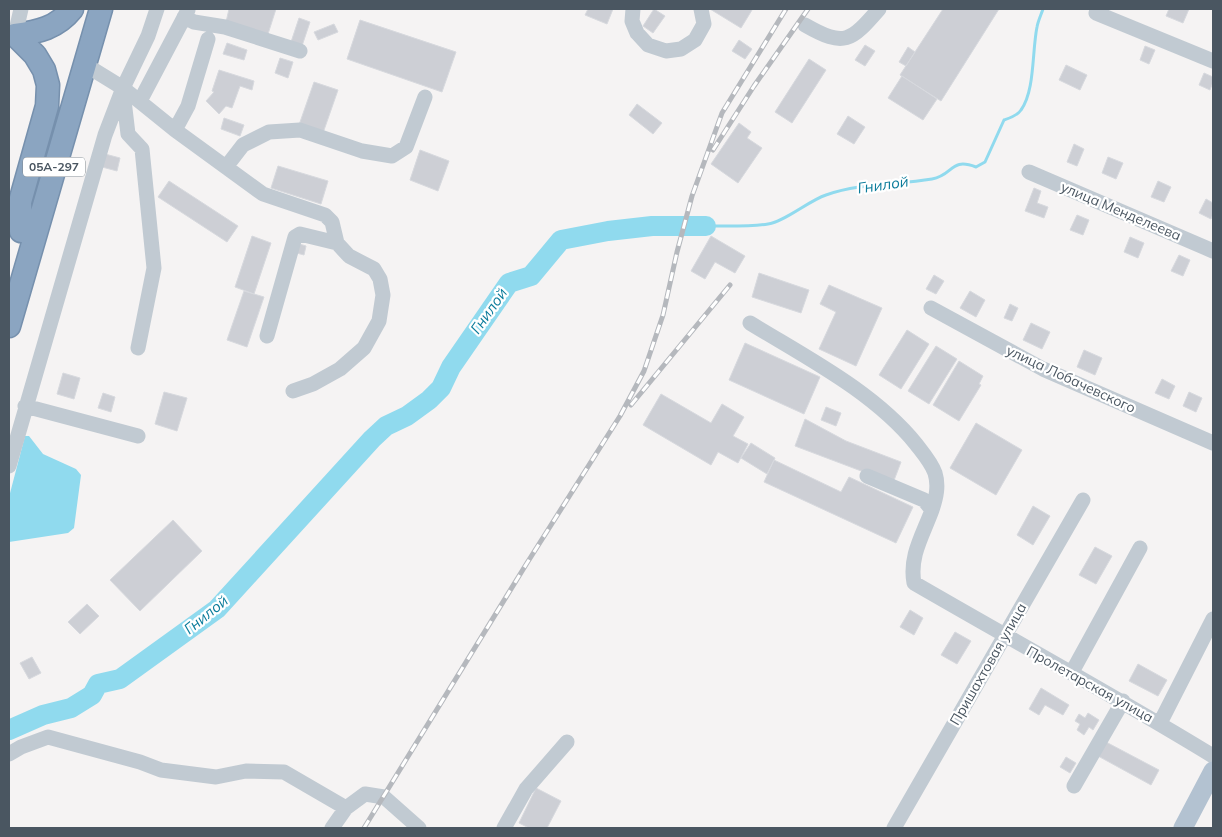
<svg xmlns="http://www.w3.org/2000/svg" width="1222" height="837" font-family="Mulish,sans-serif">
<style>
.water{fill:#90daee}
.lines{fill:none;stroke-linecap:round;stroke-linejoin:round}
.stream{stroke:#90daee;stroke-width:3}
.river{stroke:#90daee;stroke-width:20}
.building{fill:#cdcfd5;stroke:#d7d9de}
.highway-casing{stroke:#7690ad;stroke-width:25}
.minor{stroke:#c1cad2;stroke-width:15}
.major{stroke:#b3c2d1;stroke-width:19}
.highway{stroke:#8ba5c1;stroke-width:22}
.rail-casing{stroke:#b5b8bd;stroke-width:5}
.rail{stroke:#fff;stroke-width:3;stroke-dasharray:9;stroke-linecap:butt}
.labels{text-anchor:middle;stroke-width:4.5;stroke-linejoin:round;paint-order:stroke}
.shield{fill:#fff;stroke:#808990;stroke-width:1}
.shield-label{font-size:12px;font-weight:bold;fill:#4a5661}
.street-label{font-size:14px;fill:#4a5661;stroke:#fff}
.water-label{font-size:15px;font-style:italic;fill:#0c7c9b;stroke:#fff}
</style>
<rect width="100%" height="100%" fill="#f5f3f3"/>
<path class="water" d="M25 436H29L43 454 76 469 81 475 74 528 68 533 9 542V497Z"/>
<g class="lines">
<path class="stream" d="M706 226C725 226 750 227 768 224 786 221 808 201 826 195 860 183 896 185 932 179 954 175 950 157 976 167L985 162 1004 120C1010 118 1017 116 1021 110 1035 91 1032 51 1037 27 1038 21 1041 15 1043 9"/>
<path class="river" d="M9 730 43 715 71 708 92 695 98 684 120 679 217 609 372 439 386 426 407 416 429 400 441 388 451 367 509 283 531 276 561 240 608 231 652 226H706"/>
</g>
<path class="building" d="M229 9H276L268 34 226 22Z
M588 9H613L607 24 585 15Z
M654 9 665 16 653 33 643 26Z
M710 9H750L752 10 741 28Z
M943 9H999L941 101 900 75Z
M1169 9H1189L1183 23 1166 16Z
M299 18 310 22 302 46 291 42Z
M360 20 456 52 442 92 347 59Z
M334 24 338 32 318 40 314 32Z
M739 40 752 49 745 59 732 51Z
M227 43 247 50 244 60 223 54Z
M865 45 875 51 865 66 855 60Z
M1145 46 1155 50 1149 64 1140 60Z
M908 47 915 52 906 66 899 62Z
M280 58 293 62 288 78 275 73Z
M809 59 826 70 792 123 775 112Z
M1066 65 1087 75 1080 90 1059 80Z
M219 70 254 81 252 90 240 86 232 108 226 106 219 114 206 101 214 92 212 91Z
M1204 73 1213 77V82L1210 90 1199 85Z
M902 76 937 99 923 120 888 98Z
M314 82 338 90 323 133 299 125Z
M637 104 662 123 653 134 629 115Z
M848 116 865 127 854 144 837 134Z
M224 118 244 125 240 136 221 129Z
M739 123 751 132 747 138 762 148 738 183 711 164Z
M1074 144 1084 149 1077 166 1067 162Z
M420 150 449 161 438 191 410 180Z
M105 154 120 158 117 171 102 167Z
M1108 157 1123 163 1116 179 1102 173Z
M278 166 328 181 321 204 271 188Z
M169 181 238 226 227 242 158 197Z
M1158 181 1171 187 1164 202 1151 197Z
M1034 188 1041 191 1037 203 1048 207 1044 218 1025 211Z
M1206 199 1213 203V214L1211 219 1199 213Z
M1077 215 1089 220 1083 235 1070 230Z
M252 236 271 243 254 294 235 287Z
M711 236 745 256 735 273 715 262 705 279 691 271Z
M1130 237 1144 243 1138 258 1124 252Z
M296 243 306 246 304 255 293 252Z
M1179 255 1190 260 1183 276 1171 271Z
M759 273 809 290 801 313 752 297Z
M934 275 944 281 936 294 926 289Z
M829 285 882 308 856 366 819 349 836 312 820 304Z
M244 291 264 297 247 347 227 340Z
M970 291 985 300 976 317 960 308Z
M1010 304 1018 308 1012 321 1004 318Z
M1031 323 1050 332 1042 349 1023 340Z
M907 330 929 344 901 389 879 375Z
M745 343 820 377 804 414 729 380Z
M936 346 957 359 929 404 908 391Z
M1084 350 1102 358 1095 375 1077 367Z
M959 361 983 376 979 384 981 385 959 421 933 405Z
M63 373 80 378 74 399 57 394Z
M1162 379 1175 386 1169 399 1155 393Z
M164 392 187 398 177 431 155 424Z
M1189 392 1202 398 1196 412 1183 406Z
M103 393 115 397 111 412 98 408Z
M661 394 711 423 722 404 744 417 733 436 748 444 738 463 718 452 711 465 643 425Z
M826 407 841 413 836 426 821 420Z
M805 419 846 441 901 462 893 483 795 446Z
M976 423 1022 450 996 495 950 468Z
M751 443 775 458 767 474 741 458Z
M774 460 841 492 849 477 913 507 896 543 764 482Z
M1033 506 1050 516 1033 545 1017 535Z
M173 520 202 551 140 611 110 580Z
M1095 547 1112 556 1096 584 1079 575Z
M87 604 99 616 80 634 68 622Z
M910 610 923 618 914 635 900 627Z
M955 632 971 641 957 664 941 655Z
M32 657 41 673 29 679 20 663Z
M1138 664 1167 680 1158 696 1129 681Z
M1041 688 1069 705 1063 715 1045 705 1039 715 1029 709Z
M1088 713 1099 720 1093 730 1089 727 1084 735 1077 730 1080 724 1075 721 1079 714 1085 718Z
M1106 742 1159 770 1151 785 1098 756Z
M1066 757 1076 763 1070 773 1060 767Z
M536 788 561 801 547 828H529L519 823Z"/>
<g class="lines">
<defs>
<path id="highway" d="M15 35 35 55 44 70 48 85 47 106 20 202 21 231
M15 35C38 32 57 28 72 9
M9 326 101 9"/>
</defs>
<use href="#highway" class="highway-casing"/>
<path class="minor" d="M633 9 632 21 637 33 648 45 666 51 681 49 695 40 704 24 701 9
M1096 13 1213 61
M184 17 194 22 225 27 300 51
M805 25C845 48 851 41 879 9
M9 34 15 35 21 9
M84 64 123 88 175 130 263 194 325 215 332 222 337 243 349 256 374 269 380 279 383 295 379 321 364 348 340 369 313 384 293 391
M123 92 128 134 142 149 154 268 138 348
M140 101 188 10
M175 130 188 106 208 39
M226 167 243 145 269 132 300 130 362 151 392 156 406 147 425 97
M1029 172 1213 251
M931 308 1043 369 1213 443
M750 323C807 358 874 392 916 444 923 453 931 462 935 473 939 486 936 498 932 510
M267 336 295 237 300 234 337 243
M25 406 138 436
M9 466 105 135 123 88 148 36 157 9
M867 476 924 500 932 510C923 535 909 556 914 583 1014 641 1115 696 1213 756
M1072 672 1140 548
M1160 723 1213 619
M9 754 21 747 48 737 140 762 161 770 216 777 246 771 284 772 346 808 365 794 384 797 419 828
M1074 786 1123 701
M332 828 346 808
M504 828 526 789 567 742
M894 828 1083 500"/>
<path class="major" d="M1183 828 1213 771"/>
<use href="#highway" class="highway"/>
<defs>
<path id="rail" d="M713 150 754 86 808 9
M631 405 730 285
M364 828 527 563 620 416 644 371 663 315 677 252 692 196 722 113 786 9"/>
</defs>
<use href="#rail" class="rail-casing"/>
<use href="#rail" class="rail"/>
</g>
<g class="labels">
<rect class="shield" x="23" y="157.5" width="62" height="19" rx="4"/>
<g class="shield-label">
<text x="54" y="171">05А-297</text>
</g>
<g class="street-label">
<text transform="translate(1121 211) rotate(23)" y="5">улица Менделеева</text>
<text transform="translate(1071 379) rotate(25)" y="5">улица Лобачевского</text>
<text transform="translate(988 664) rotate(-60)" y="5">Пришахтовая улица</text>
<text transform="translate(1090 684) rotate(29)" y="5">Пролетарская улица</text>
</g>
<g class="water-label">
<text transform="translate(883 185) rotate(-8)" y="5">Гнилой</text>
<text transform="translate(489 311) rotate(-55)" y="5">Гнилой</text>
<text transform="translate(206 615) rotate(-39)" y="5">Гнилой</text>
</g>
</g>
<rect width="1222" height="837" fill="none" stroke="#4a5661" stroke-width="20"/>
</svg>
